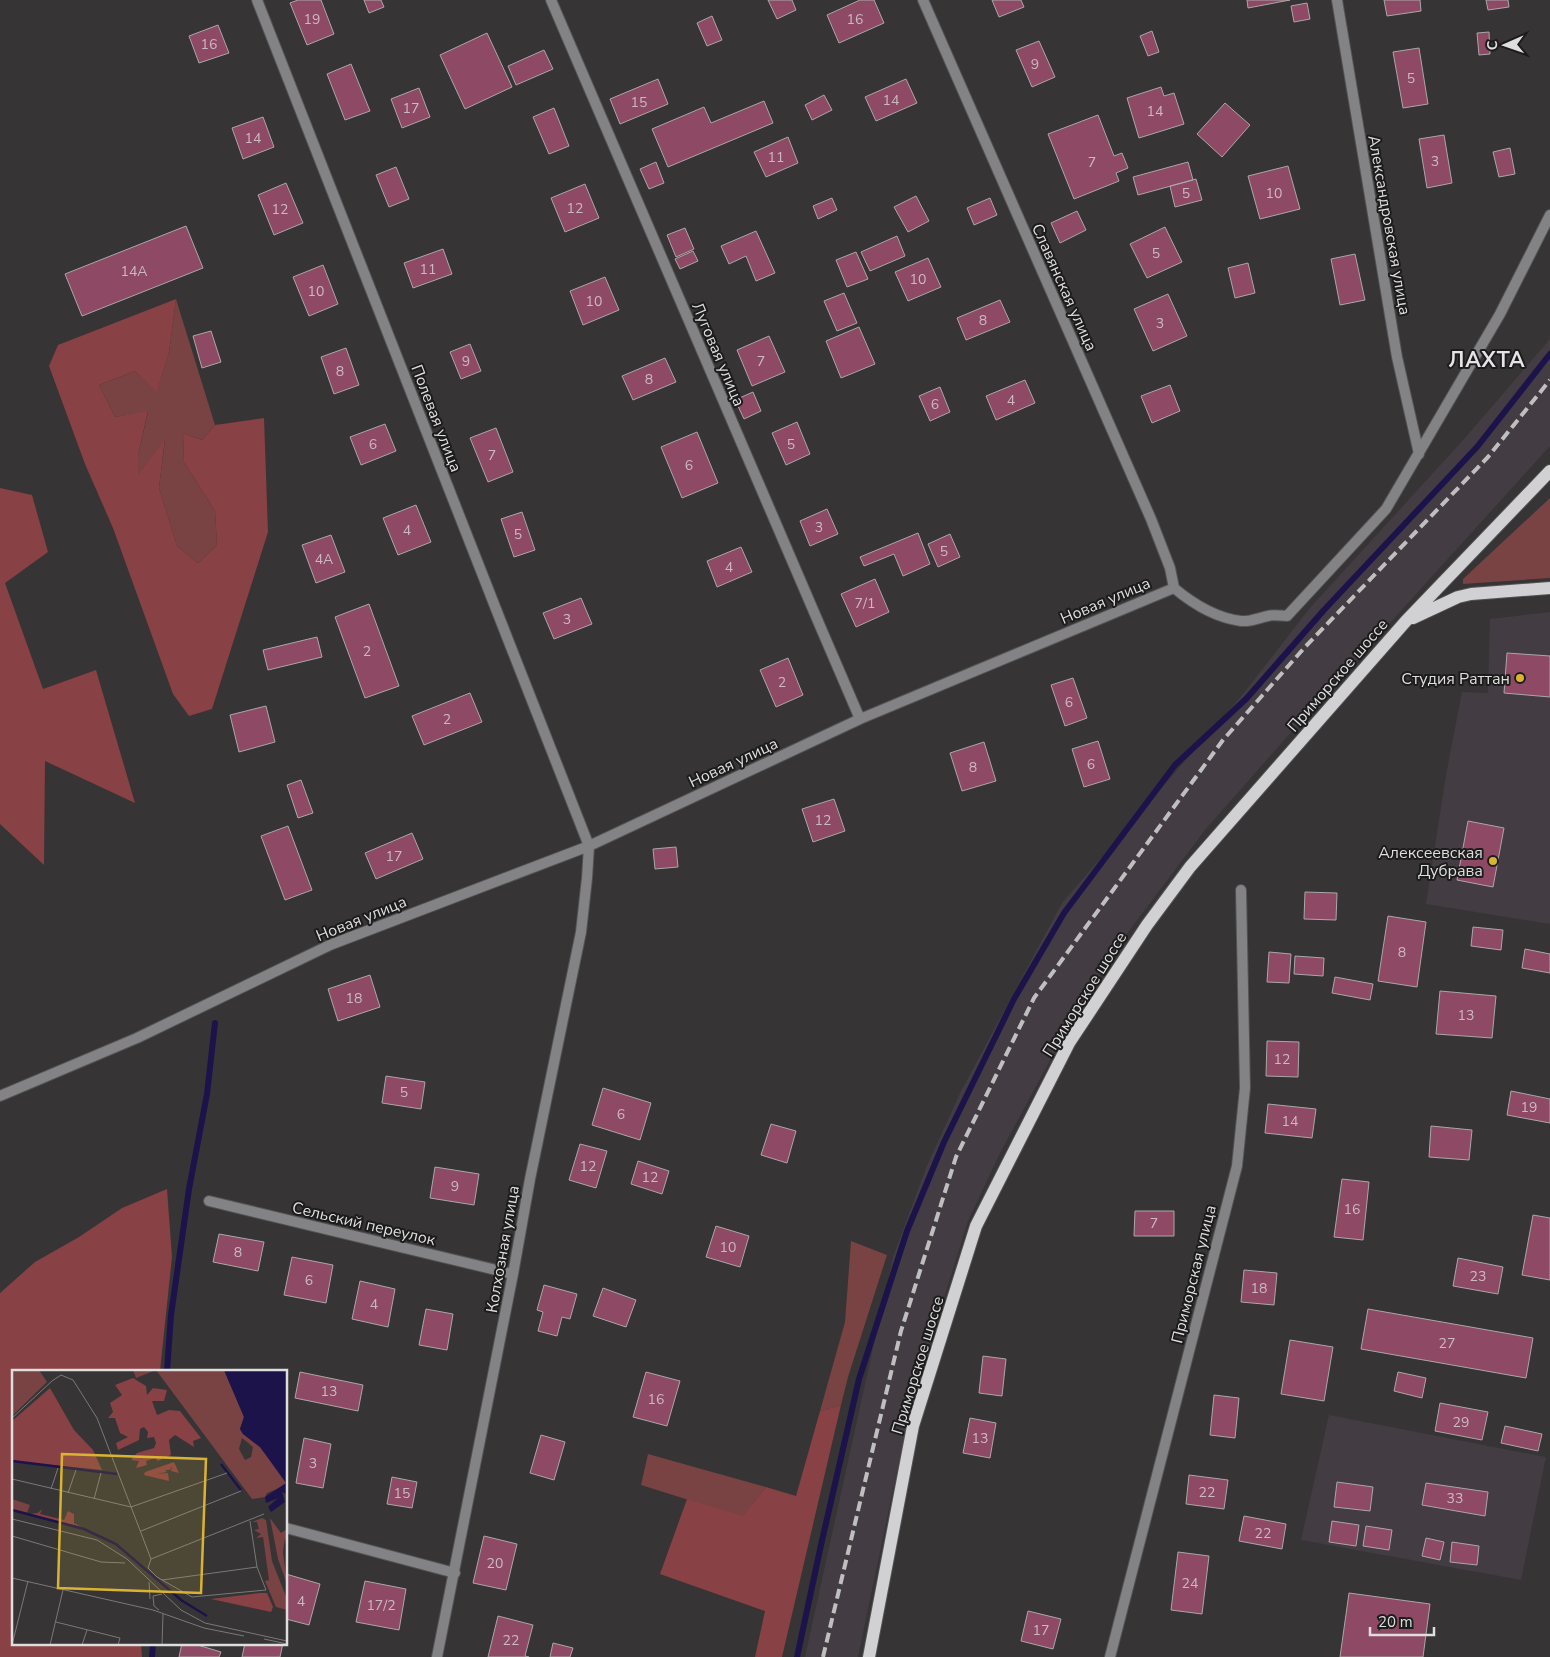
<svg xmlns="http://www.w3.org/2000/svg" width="1550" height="1657" font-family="'Nunito Sans',sans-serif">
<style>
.built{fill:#433c42}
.green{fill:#794243}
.forest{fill:#884144}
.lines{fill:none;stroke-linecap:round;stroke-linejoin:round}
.stream{stroke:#1d134b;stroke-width:6}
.building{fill:#8e4a65;stroke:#aaa7a8}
.street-casing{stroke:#545354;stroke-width:12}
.primary-casing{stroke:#545354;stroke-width:14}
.street{stroke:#838284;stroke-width:10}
.primary{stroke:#d1d0d3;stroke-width:12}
.rail{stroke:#c0bfc0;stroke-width:4;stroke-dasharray:10 5;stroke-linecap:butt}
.poi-dot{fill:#dab333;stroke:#1d1c1c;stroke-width:2}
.labels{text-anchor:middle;stroke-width:4;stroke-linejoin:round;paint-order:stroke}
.number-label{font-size:14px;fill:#cbb9c0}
.street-label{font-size:16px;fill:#dfdedf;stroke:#1d1c1c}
.poi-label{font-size:16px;fill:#dfdedf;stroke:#1d1c1c;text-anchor:end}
.district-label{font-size:21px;font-weight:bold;letter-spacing:1px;fill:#e6e3e6;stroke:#1d1c1c}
.inset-river{fill:none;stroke:#1d134b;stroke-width:2.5}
.inset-road{fill:none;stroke:#7a7879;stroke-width:1}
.view{fill:#dab333;fill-opacity:0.15;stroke:#dab333;stroke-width:2.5}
.inset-edge{fill:none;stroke:#dfdedf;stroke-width:2.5}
</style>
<rect width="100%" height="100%" fill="#363435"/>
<path class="built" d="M1550 339V446L1294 729 1205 830 1120 943 1067 1029 1000 1153 968 1221 911 1404 858 1657H805L893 1257 926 1168 961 1091 1062 903 1243 694 1309 609 1464 439Z
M1550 612V924L1426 904 1446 775 1462 692 1488 693 1490 619Z
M1329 1415 1546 1457 1521 1580 1301 1540Z"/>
<path class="green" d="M176 299 215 425 202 440 183 433 184 462 215 511 217 545 198 563 177 546 159 488 165 440 138 476V455L148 412 115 417 99 385 135 371 157 391 169 352Z
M1550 498V578L1463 584V579Z
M851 1241 887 1255 848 1377 841 1405 820 1411 845 1322Z
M648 1454 766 1487 743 1517 641 1485Z"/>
<path class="forest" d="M176 299 169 352 157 392 135 371 99 385 115 417 148 411 138 455V475L165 439 159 488 177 546 198 563 217 545 215 511 184 462 183 433 202 440 215 425 264 418 268 532 212 709 189 716 173 694 113 528 85 464 49 366 58 345Z
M0 488 32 495 48 552 5 583 43 689 96 670 135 803 45 761 44 865 0 824Z
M167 1189 172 1257 160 1371H14V1643H141L142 1657H0V1293L35 1262 79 1237 122 1208Z
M841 1405 782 1657H755L765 1611 660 1574 687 1499 743 1516 766 1487 796 1496 820 1411Z"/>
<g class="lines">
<path class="stream" d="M167 1371 171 1315 189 1189 207 1094 215 1023
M152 1657 153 1643
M797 1657 821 1545 859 1379 907 1231 944 1142 1014 999 1064 913 1175 765 1246 699 1324 610 1477 447 1550 354"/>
</g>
<path class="building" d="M298 0H321L334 34 307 45 290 3Z
M364 0H381L384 7 369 13Z
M768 0H792L796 10 777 19Z
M860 0H874L884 23 839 43 827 15Z
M992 0H1021L1024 7 999 17Z
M1247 0H1290L1248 8Z
M1384 0H1420L1421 11 1387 16Z
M1486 0H1508L1509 7 1488 10Z
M1307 3 1310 19 1294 22 1291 6Z
M712 16 722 40 707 46 697 23Z
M218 25 229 53 199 63 189 36Z
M1152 31 1159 52 1148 56 1140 36Z
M1489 32 1490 54 1479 55 1477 33Z
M487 33 512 87 465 109 440 55Z
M1039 41 1055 77 1032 87 1016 50Z
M1419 48 1428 104 1403 108 1393 52Z
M544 50 553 69 516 85 508 66Z
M351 64 370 111 345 120 327 74Z
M658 79 668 104 620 124 610 99Z
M906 79 917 103 876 121 865 97Z
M1161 87 1164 96 1174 93 1184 124 1139 138 1127 98Z
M419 88 430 117 402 128 391 99Z
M824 95 832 110 812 120 805 105Z
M764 101 773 123 668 167 652 129 704 107 711 123Z
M1225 103 1250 125 1222 157 1197 134Z
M554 108 569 146 549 154 533 117Z
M1098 115 1114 156 1122 153 1128 168 1116 173 1119 181 1074 199 1048 134Z
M263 117 274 147 243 159 232 128Z
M1444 135 1452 183 1427 188 1419 139Z
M788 137 798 163 766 177 754 152Z
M1510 148 1515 174 1499 177 1493 152Z
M656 162 664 183 649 189 640 169Z
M1188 162 1193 180 1138 195 1133 177Z
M1288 166 1300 209 1260 219 1248 176Z
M396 167 409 199 389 207 376 175Z
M1196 179 1202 200 1175 207 1170 186Z
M286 183 303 223 274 235 258 195Z
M585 184 599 218 565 232 551 198Z
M916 196 929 221 908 232 894 207Z
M832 198 837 210 818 219 813 206Z
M990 198 997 215 974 225 967 208Z
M1077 211 1086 230 1060 243 1051 223Z
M186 226 203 268 82 316 65 274Z
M1165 227 1182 262 1147 278 1130 244Z
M685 228 694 249 676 257 667 235Z
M756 231 775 273 756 281 746 256 729 264 721 246Z
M897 236 905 256 870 271 861 252Z
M443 249 452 274 413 288 404 263Z
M693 251 698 261 680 269 675 259Z
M856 252 868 279 847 287 836 260Z
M1355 254 1365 300 1340 305 1331 259Z
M928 258 941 287 908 301 895 272Z
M1248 263 1255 293 1235 298 1228 268Z
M323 265 338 304 309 316 293 277Z
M605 277 619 310 583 325 570 291Z
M844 293 857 323 837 331 824 301Z
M1168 294 1187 336 1153 351 1134 309Z
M1000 300 1010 322 966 340 957 318Z
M859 327 875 364 841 378 826 341Z
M211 331 221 362 202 368 193 336Z
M769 336 785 372 752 386 737 350Z
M470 344 481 371 461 379 450 352Z
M346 348 359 385 334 394 321 357Z
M665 358 676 382 633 400 622 376Z
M1025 380 1035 403 996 420 986 396Z
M1170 385 1180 411 1152 423 1141 396Z
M940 387 950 412 930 421 919 396Z
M753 392 761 411 744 419 735 400Z
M797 422 810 454 786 465 772 433Z
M385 424 396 451 361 465 350 437Z
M496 428 513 472 488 482 470 438Z
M697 432 718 483 682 498 661 447Z
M416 505 431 542 398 555 383 518Z
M827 509 838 534 810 546 800 521Z
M522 512 535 550 514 557 501 519Z
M918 533 930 564 903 576 894 554 864 566 860 557Z
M950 534 960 557 938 567 928 544Z
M331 535 345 572 316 583 302 545Z
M741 547 752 572 717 587 707 561Z
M875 579 889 612 856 627 841 594Z
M581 598 592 624 554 639 543 613Z
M369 604 399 686 365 698 335 617Z
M317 637 322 657 268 670 263 650Z
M1507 653 1550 656V697L1504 693Z
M788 658 803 695 776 707 760 670Z
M1073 678 1087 718 1065 726 1051 685Z
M470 693 482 722 424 745 412 716Z
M266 706 275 742 239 752 230 715Z
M1098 741 1110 779 1084 787 1072 749Z
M984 742 996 781 962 791 950 753Z
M301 780 313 813 298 818 287 785Z
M834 799 845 831 813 842 802 809Z
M1468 821 1504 828 1493 887 1457 880Z
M288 826 312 890 285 900 261 836Z
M412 833 423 859 376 879 365 853Z
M676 847 678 867 655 869 653 849Z
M1305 892 1337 893 1336 920 1304 919Z
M1388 916 1426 922 1417 987 1378 981Z
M1473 927 1503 930 1501 950 1471 946Z
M1525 949 1550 954V973L1522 968Z
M1269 952 1291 954 1289 983 1267 982Z
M1295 956 1324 958 1323 976 1294 974Z
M370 975 380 1007 338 1021 328 989Z
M1335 977 1373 984 1370 1000 1332 993Z
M1440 991 1496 996 1492 1038 1436 1034Z
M1267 1041 1299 1042 1298 1077 1266 1076Z
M386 1076 425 1082 421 1109 382 1103Z
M603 1088 651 1103 640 1140 592 1125Z
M1511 1091 1550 1099V1123L1507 1115Z
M1268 1104 1316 1109 1312 1138 1265 1133Z
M771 1124 796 1131 787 1163 761 1155Z
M1431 1126 1472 1130 1469 1160 1429 1157Z
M580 1144 607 1151 596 1188 569 1180Z
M638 1161 669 1171 662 1194 631 1184Z
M435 1167 479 1174 474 1205 430 1198Z
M1342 1179 1369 1182 1363 1240 1334 1237Z
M1135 1211H1174V1236H1134Z
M1533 1215 1550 1218V1280L1522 1275Z
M716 1226 749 1236 740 1267 706 1257Z
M219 1234 264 1242 258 1271 213 1262Z
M292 1257 333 1265 326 1303 284 1295Z
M1458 1258 1503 1267 1498 1294 1453 1286Z
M1244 1270 1277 1273 1274 1305 1241 1302Z
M360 1281 395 1289 388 1327 352 1319Z
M544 1285 577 1294 570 1319 562 1317 557 1336 538 1331 543 1312 537 1310Z
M603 1288 636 1300 626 1327 593 1316Z
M426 1309 453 1314 447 1350 419 1345Z
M1368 1309 1533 1338 1526 1378 1361 1349Z
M1290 1340 1333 1347 1324 1401 1281 1394Z
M983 1356 1006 1359 1002 1396 979 1393Z
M300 1372 363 1385 358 1411 295 1398Z
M646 1372 680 1381 667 1426 633 1417Z
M1398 1372 1426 1378 1422 1398 1394 1391Z
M1214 1395 1239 1398 1235 1438 1210 1435Z
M1440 1403 1488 1412 1482 1440 1435 1431Z
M970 1418 996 1423 990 1458 963 1453Z
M1505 1426 1542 1434 1538 1451 1501 1443Z
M541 1435 565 1442 554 1480 530 1473Z
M304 1438 331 1444 323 1488 296 1483Z
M1189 1475 1228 1480 1224 1509 1186 1504Z
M392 1477 417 1482 412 1508 387 1504Z
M1337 1482 1373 1487 1370 1511 1334 1507Z
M1426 1483 1488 1492 1485 1516 1422 1505Z
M1244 1516 1286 1524 1282 1549 1239 1541Z
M1332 1521 1359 1525 1356 1546 1329 1542Z
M1366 1526 1392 1530 1389 1550 1363 1546Z
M484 1536 517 1544 506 1590 473 1583Z
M1426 1538 1444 1542 1440 1560 1422 1556Z
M1452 1542 1479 1546 1477 1565 1450 1562Z
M1178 1552 1209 1556 1202 1614 1171 1610Z
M286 1574 320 1584 309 1625 286 1619Z
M365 1581 406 1589 399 1630 356 1622Z
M1349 1593 1430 1604 1423 1657H1340Z
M1028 1611 1061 1619 1053 1649 1021 1641Z
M498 1616 533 1625 525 1656 529 1657H488Z
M182 1643H191L221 1652 219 1657H179Z
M245 1643H283L280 1657H242Z
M553 1643 573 1648 570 1657H550Z"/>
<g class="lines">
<defs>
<path id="street" d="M257 0 589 846 587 878 581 932 530 1179 513 1274 437 1657
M551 0 860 719
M923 0 1151 519 1170 568 1174 588
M1337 0 1397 357 1419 454
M0 1096 137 1038 330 945 589 846 860 719 1174 588C1192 603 1216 618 1241 621 1251 622 1258 618 1268 616 1273 614 1281 616 1287 616L1386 509 1500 314 1550 215
M209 1201 513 1274
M286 1528 455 1573
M1110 1657 1237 1166 1245 1088 1241 890"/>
<path id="primary" d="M1413 618 1458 597 1471 594 1550 588
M869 1657 913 1426 976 1226 1069 1043 1147 925 1190 867 1406 621 1550 471"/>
</defs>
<use href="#street" class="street-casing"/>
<use href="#primary" class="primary-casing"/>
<use href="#street" class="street"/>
<use href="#primary" class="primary"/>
<path class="rail" d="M823 1657 901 1331 956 1157 1034 998 1223 740 1305 647 1488 457 1550 380"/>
</g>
<g class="poi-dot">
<circle cx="1520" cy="678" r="5"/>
<circle cx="1493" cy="861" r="5"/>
</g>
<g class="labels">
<g class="number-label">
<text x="312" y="24">19</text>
<text x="855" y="24">16</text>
<text x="209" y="49">16</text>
<text x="1035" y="69">9</text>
<text x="1411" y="83">5</text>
<text x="891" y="105">14</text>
<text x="639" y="107">15</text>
<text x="411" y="113">17</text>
<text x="1155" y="116">14</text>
<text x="253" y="143">14</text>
<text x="776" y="162">11</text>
<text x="1435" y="166">3</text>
<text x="1092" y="167">7</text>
<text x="1186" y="198">5</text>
<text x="1274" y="198">10</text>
<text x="575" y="213">12</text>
<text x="280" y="214">12</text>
<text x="1156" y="258">5</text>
<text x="428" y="274">11</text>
<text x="134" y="276">14А</text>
<text x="918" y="284">10</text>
<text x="316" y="296">10</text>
<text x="594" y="306">10</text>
<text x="983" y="325">8</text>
<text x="1160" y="328">3</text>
<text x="466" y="366">9</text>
<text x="761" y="366">7</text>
<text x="340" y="376">8</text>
<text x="649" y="384">8</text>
<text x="1011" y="405">4</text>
<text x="935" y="409">6</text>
<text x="373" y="449">6</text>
<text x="791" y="449">5</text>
<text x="492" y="460">7</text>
<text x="689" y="470">6</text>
<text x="819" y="532">3</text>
<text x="407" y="535">4</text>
<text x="518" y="539">5</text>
<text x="944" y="556">5</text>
<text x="324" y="564">4А</text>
<text x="729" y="572">4</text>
<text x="865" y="608">7/1</text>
<text x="567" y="624">3</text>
<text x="367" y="656">2</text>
<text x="782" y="687">2</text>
<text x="1069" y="707">6</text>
<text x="447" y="724">2</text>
<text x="1091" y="769">6</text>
<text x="973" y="772">8</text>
<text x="823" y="825">12</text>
<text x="394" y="861">17</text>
<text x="1402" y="957">8</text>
<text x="354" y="1003">18</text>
<text x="1466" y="1020">13</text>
<text x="1282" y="1064">12</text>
<text x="404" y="1097">5</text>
<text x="1529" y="1112">19</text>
<text x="621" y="1119">6</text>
<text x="1290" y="1126">14</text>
<text x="588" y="1171">12</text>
<text x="650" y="1182">12</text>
<text x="455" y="1191">9</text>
<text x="1352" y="1214">16</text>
<text x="1154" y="1228">7</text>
<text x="728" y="1252">10</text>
<text x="238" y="1257">8</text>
<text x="1478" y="1281">23</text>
<text x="309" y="1285">6</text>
<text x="1259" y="1293">18</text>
<text x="374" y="1309">4</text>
<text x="1447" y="1348">27</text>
<text x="329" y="1396">13</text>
<text x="656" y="1404">16</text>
<text x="1461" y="1427">29</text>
<text x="980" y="1443">13</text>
<text x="313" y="1468">3</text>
<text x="1207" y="1497">22</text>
<text x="402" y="1498">15</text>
<text x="1455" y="1503">33</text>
<text x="1263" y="1538">22</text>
<text x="495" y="1568">20</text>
<text x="1190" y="1588">24</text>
<text x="301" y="1606">4</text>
<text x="381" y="1610">17/2</text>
<text x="1041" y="1635">17</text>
<text x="511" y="1645">22</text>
</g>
<g class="street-label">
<text transform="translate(1390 225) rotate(80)" y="6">Александровская улица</text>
<text transform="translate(1065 287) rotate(66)" y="6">Славянская улица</text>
<text transform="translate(719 354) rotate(67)" y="6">Луговая улица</text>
<text transform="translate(437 418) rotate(69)" y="6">Полевая улица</text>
<text transform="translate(1105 600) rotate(-23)" y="6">Новая улица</text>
<text transform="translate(1337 675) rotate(-49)" y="6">Приморское шоссе</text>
<text transform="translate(733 762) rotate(-25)" y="6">Новая улица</text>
<text transform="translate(361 918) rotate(-22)" y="6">Новая улица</text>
<text transform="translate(1084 994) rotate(-58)" y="6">Приморское шоссе</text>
<text transform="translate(364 1223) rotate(13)" y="6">Сельский переулок</text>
<text transform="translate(502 1249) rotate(-80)" y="6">Колхозная улица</text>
<text transform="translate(1193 1274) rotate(-76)" y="6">Приморская улица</text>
<text transform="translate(917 1365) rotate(-73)" y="6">Приморское шоссе</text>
</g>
<g class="poi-label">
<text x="1510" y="684">Студия Раттан</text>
<text x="1483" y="858">Алексеевская<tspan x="1483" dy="18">Дубрава</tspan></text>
</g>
<g class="district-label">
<text x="1487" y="367">ЛАХТА</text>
</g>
</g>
<g transform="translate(12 1370)">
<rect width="275" height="275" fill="#363435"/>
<path d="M0 0H27L35 12 0 46ZM121 0H212L232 47 228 59 231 64 248 77 268 101 274 113 272 116 255 123 253 127 240 129 144 0 124 8ZM230 68 241 77 239 87 233 90 227 79ZM0 129 18 135 15 143 0 139ZM250 148 254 150 260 191 275 229V240L264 237 253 211 257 210 251 167 244 168 249 164 242 160 247 159 245 152H240ZM258 148 269 163 275 159V181L273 168 271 182 275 214 266 189Z" fill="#794243" fill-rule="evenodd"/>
<path d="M121 8 134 16 135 25 141 18 155 20 152 31H140L145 45 157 40 168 41 189 68 181 71 182 77 163 65 157 70 159 85 146 91 143 88 134 91 135 95 124 98 127 91 119 90 125 83 142 78 144 73 142 67 135 68 136 62 132 57 128 59 127 70 106 80 104 73 116 67 108 63 103 48H96L101 42 98 33 110 25 103 15ZM38 18 62 60 81 80 90 100 0 91V51ZM162 92 167 103 159 101 160 96 158 100H153L155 102 144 104 156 103 157 111 132 105 133 102ZM30 139 28 144 52 150 56 141 62 144V153L70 157 18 144 26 143ZM248 223H255L261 237 259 242 199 229Z" fill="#884144"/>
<path d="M212 0H275V124L270 122 273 132 259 142 256 137 266 128 254 133 253 127 274 113 248 77 231 64 228 59 232 47Z" fill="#1d134b"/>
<path class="inset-river" d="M0 91 105 104M209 94 229 120M0 140 72 159 104 174 169 230 195 246"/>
<path class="inset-road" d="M0 48 40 11 49 5 61 10 85 48 139 189 136 198 145 207 180 227 254 220 245 197 238 151M0 109 119 137 215 103M39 119 46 98M56 123 64 100M82 129 89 103M0 149 85 170 115 189 169 240 193 253 275 271M129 161 229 121M0 166 89 192 113 193M139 189 252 144M0 208 141 240 192 258 232 266M150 210 245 197M137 212 138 229M147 240 142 236 141 226 150 224M44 252 108 268 106 275M252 269 275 274M0 275 16 211M38 275 51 220M70 275 75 260M150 275 151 244"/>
<path class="view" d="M50 84 194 89 189 223 46 218Z"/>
<rect width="275" height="275" class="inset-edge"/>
</g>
<g transform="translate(1505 45) rotate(268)" stroke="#1d1c1c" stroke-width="4" paint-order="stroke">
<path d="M0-4L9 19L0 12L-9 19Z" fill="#dfdedf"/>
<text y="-8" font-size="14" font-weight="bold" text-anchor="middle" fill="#dfdedf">С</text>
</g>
<path d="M1370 1627v8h64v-8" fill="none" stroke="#dfdedf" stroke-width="2.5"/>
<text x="1378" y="1627" font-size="15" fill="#dfdedf" stroke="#1d1c1c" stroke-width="4" paint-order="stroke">20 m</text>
</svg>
